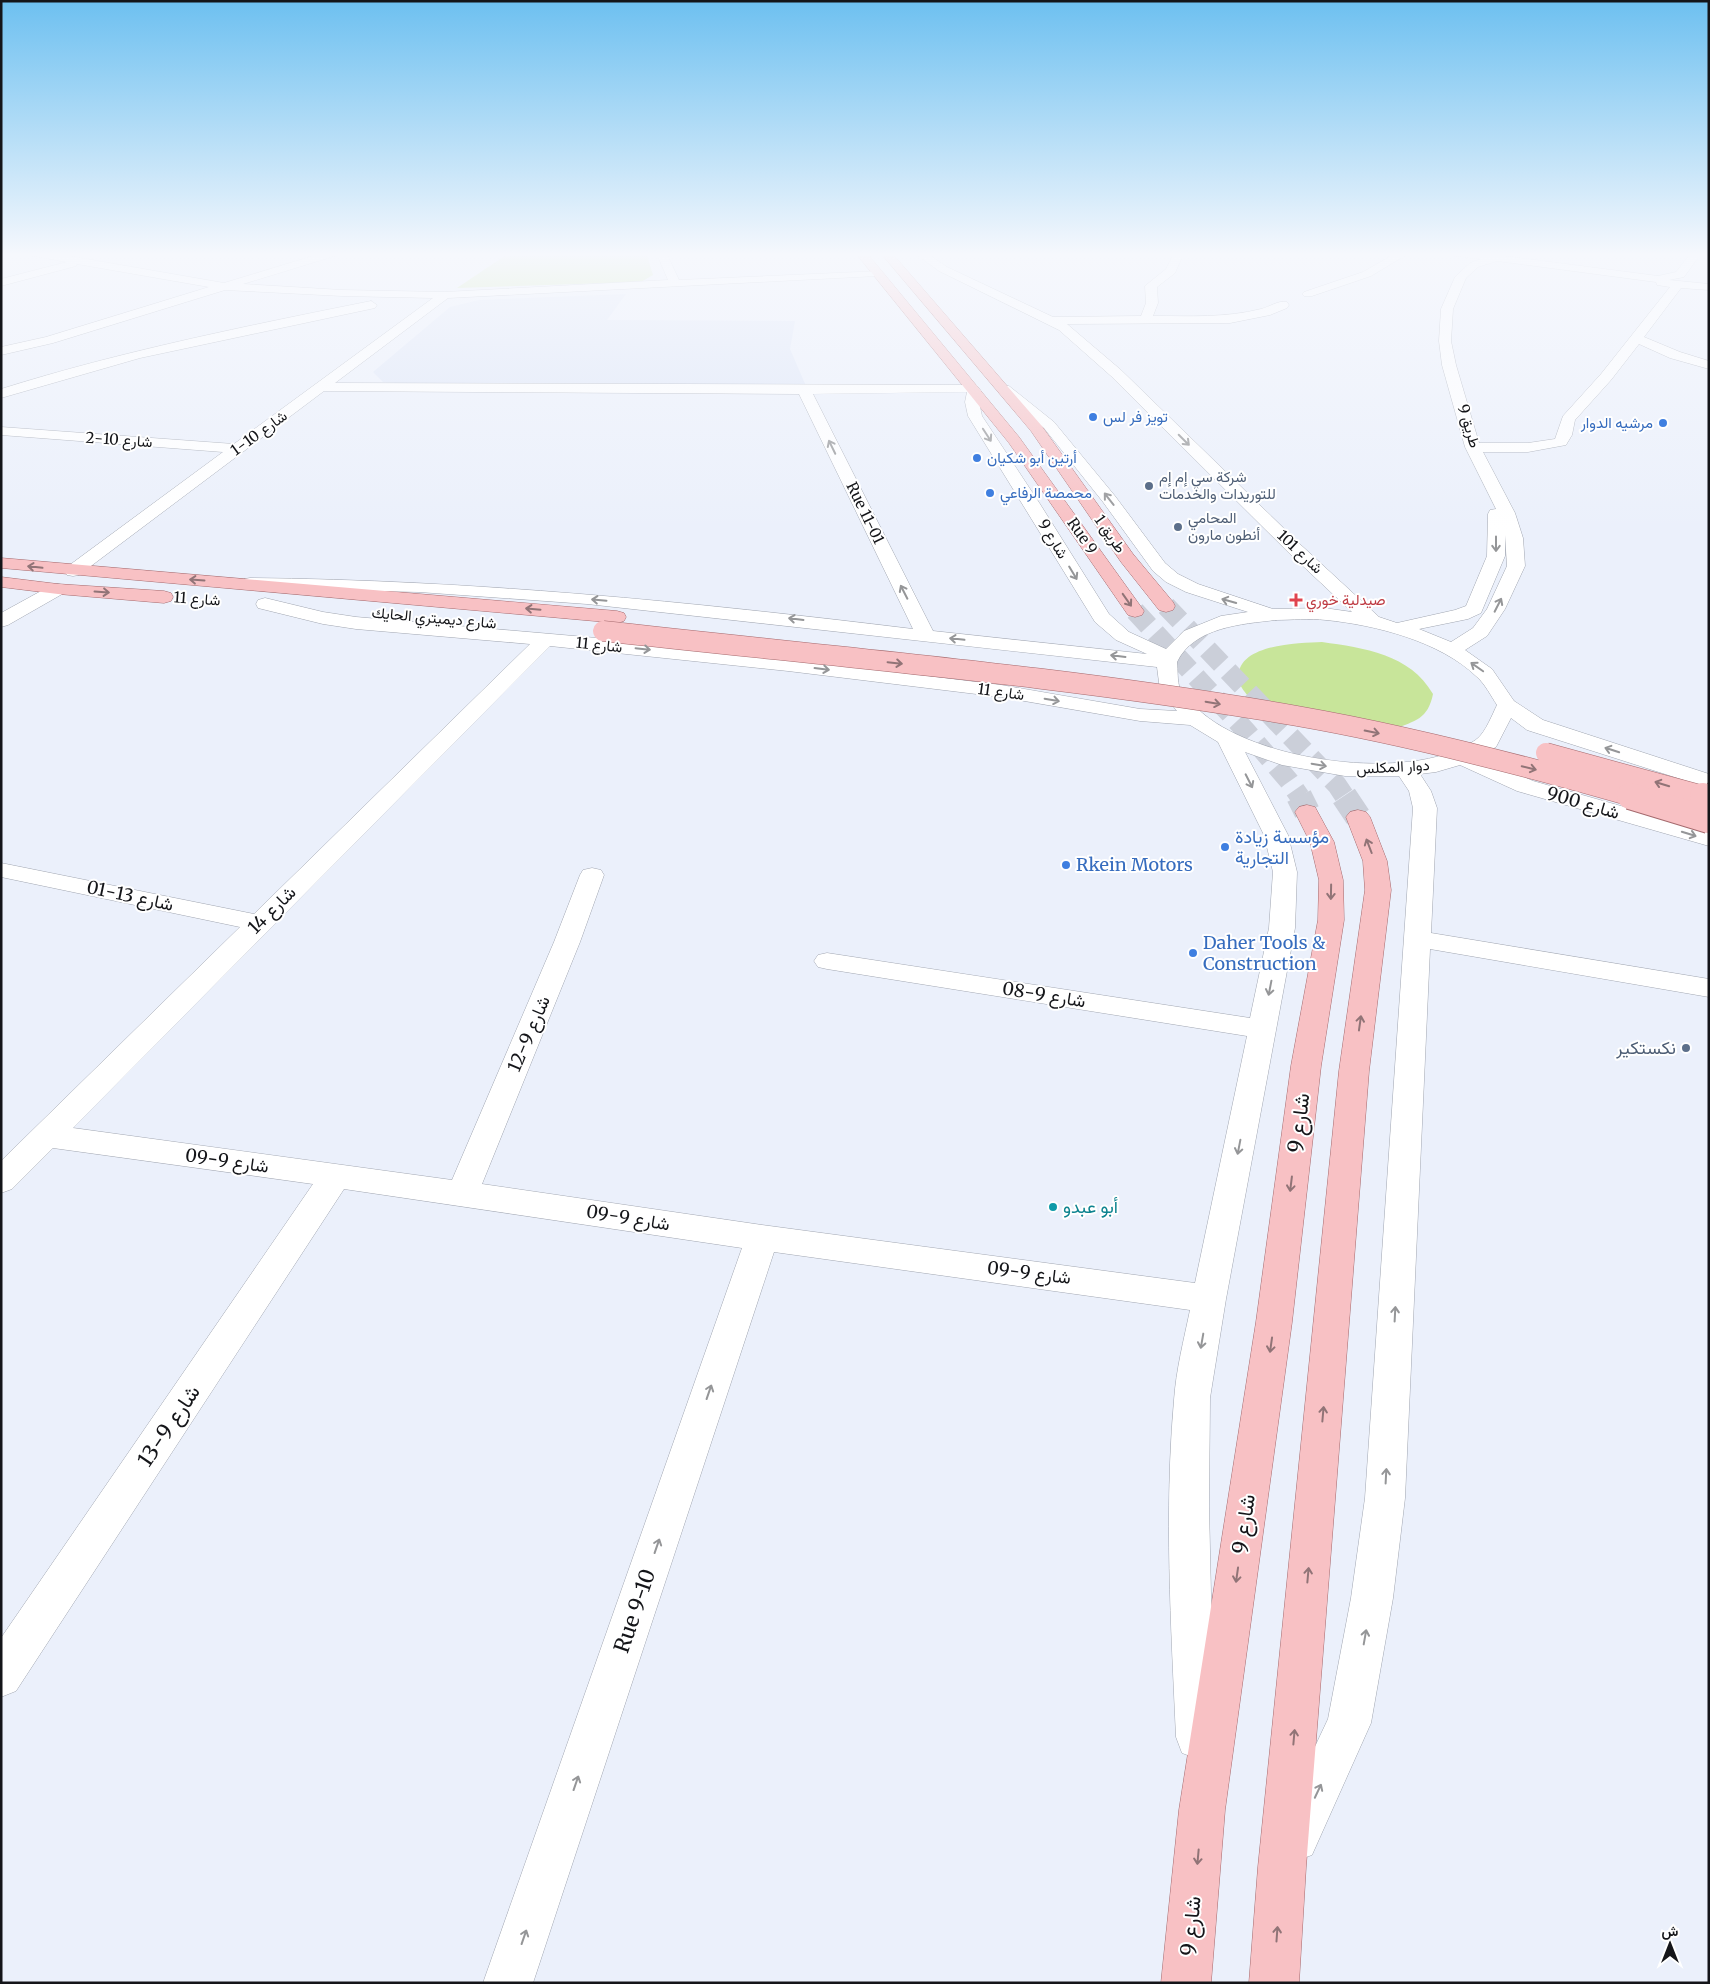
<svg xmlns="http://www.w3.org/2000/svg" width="1710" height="1984" font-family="Merriweather,Vazirmatn,serif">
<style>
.built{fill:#dde5f7}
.green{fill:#c8e59a}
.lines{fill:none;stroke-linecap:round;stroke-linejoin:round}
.major-tunnel-far1{stroke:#cbcfd9;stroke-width:20;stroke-dasharray:20 10;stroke-linecap:butt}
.major-tunnel{stroke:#cbcfd9;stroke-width:26;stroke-dasharray:26 13;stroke-linecap:butt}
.minor-casing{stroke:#a1a6b1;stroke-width:1}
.major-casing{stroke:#a56a6e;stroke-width:1}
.minor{fill:#fff;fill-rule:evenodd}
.major{fill:#f8c1c4;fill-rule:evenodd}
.major-bridge-far1-casing{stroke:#a56a6e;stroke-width:21;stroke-linecap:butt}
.major-bridge-casing{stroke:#a56a6e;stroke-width:28;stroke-linecap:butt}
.major-bridge-far1{stroke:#f8c1c4;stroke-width:20}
.major-bridge{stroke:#f8c1c4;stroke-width:26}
.oneway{stroke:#959698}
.oneway2{stroke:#917477}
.shop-dot{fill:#3f7fe0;stroke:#fff;stroke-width:2}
.service-dot{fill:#5c6f8a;stroke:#fff;stroke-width:2}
.health-dot{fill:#e0444e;stroke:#fff;stroke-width:2}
.culture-dot{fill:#0f9aa8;stroke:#fff;stroke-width:2}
.labels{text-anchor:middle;stroke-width:4;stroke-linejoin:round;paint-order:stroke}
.far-shop-label{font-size:15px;fill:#366cbe;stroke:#fff;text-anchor:start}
.far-street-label{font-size:15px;fill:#141519;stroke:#fff}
.far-service-label{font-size:15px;fill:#4e5e75;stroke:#fff;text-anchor:start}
.far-health-label{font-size:15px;fill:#be3a42;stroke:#fff;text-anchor:start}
.street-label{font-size:18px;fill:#141519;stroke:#fff}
.shop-label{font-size:18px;fill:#366cbe;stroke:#fff;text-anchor:start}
.service-label{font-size:18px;fill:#4e5e75;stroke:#fff;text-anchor:end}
.culture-label{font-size:18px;fill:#0d838f;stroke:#fff;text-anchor:start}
.near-street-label{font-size:21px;fill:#141519;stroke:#fff}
</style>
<rect width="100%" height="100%" fill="#ebf0fb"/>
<path class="built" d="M626 294 607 320 795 321 790 349 806 386H434L383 382 373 372 450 307 479 300Z"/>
<path class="green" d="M547 252H646L653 275 641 282 457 288 503 257 545 254Z
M1322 642C1364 648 1410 654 1433 694 1428 719 1415 721 1394 729L1249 698C1246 693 1240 687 1239 681 1233 644 1298 643 1322 642Z"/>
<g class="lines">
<path class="major-tunnel-far1" d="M1166 606 1337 785 1345 797
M1135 611 1246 731 1289 781 1300 797"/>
<path class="major-tunnel" d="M1299 796 1307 812
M1344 796 1358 817"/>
<defs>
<path id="minor" d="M23 252H46L224 283 326 252H342L341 254 243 284 342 290 445 292 668 280 656 252H666L679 280 881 271 883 273 881 275 877 276 448 298 335 383 976 385 981 391 979 402 982 416 1040 504 1109 614 1129 632 1166 649 1184 631 1221 616 1248 612 1186 592 1166 582 1153 571 1103 502 1044 428 999 392 997 389 999 386H1009L1054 422 1115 496 1165 563 1178 574 1198 584 1273 609 1324 608 1352 612 1290 554 1111 376 1059 330 939 271 913 252H925L947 267 1053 317 1141 316 1146 303 1145 286 1166 269 1173 255 1177 254 1182 257 1175 273 1157 287 1158 303 1153 316C1189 316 1226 318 1261 309 1270 307 1278 300 1287 302L1289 305 1287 308 1270 315 1230 323 1067 324 1121 370 1302 546 1379 617 1397 623 1455 610 1466 606 1487 556 1488 514 1490 510 1496 509 1465 447 1442 365 1439 341 1441 309 1455 277 1470 263 1481 259 1449 255 1444 252H1473L1658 276 1676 272 1692 252H1702L1684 277 1669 280 1709 284V290L1681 288 1644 337 1680 352 1709 361V369L1670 358 1639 344 1611 380 1575 420 1572 435 1566 445 1528 452H1483L1515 513 1523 538 1525 566 1505 609 1487 636 1465 650 1492 669 1514 701 1543 720 1709 774V788L1527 730 1511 718 1496 747 1478 756 1533 781 1709 831V846L1517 791 1460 765 1436 772 1420 774 1431 791 1437 808 1431 933 1709 979V997L1430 949 1405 1498 1393 1598 1371 1723 1312 1855 1295 1861 1278 1855 1272 1838 1328 1719 1351 1598 1365 1498 1413 808 1409 791 1399 776H1345L1282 765 1245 752 1288 835 1297 872 1295 928 1226 1299 1210 1398 1209 1506 1211 1595 1220 1737 1214 1753 1198 1759 1182 1753 1176 1737C1171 1625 1164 1512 1174 1400 1176 1370 1184 1339 1190 1310L774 1252 533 1983H483L742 1248 344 1189 16 1691 1 1697V1638L313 1184 53 1148 12 1189 1 1193V1161L240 927 1 877V863L254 914 530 644 356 629 323 624 258 608 256 604 258 600 265 598 323 612 356 617 597 638 788 659 1001 685 1140 709 1177 711 1160 690 1157 667 587 604 419 592 250 588 244 587 241 583 244 579 250 578C472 580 692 602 913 629L799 394 324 391 79 575 73 576 67 575 64 571 67 567 223 452 1 435V427L234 444 433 298 342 296 225 290 53 343 1 355V347L46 337 209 287 77 264 76 266 1 286V279L67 262 28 255ZM1497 261 1656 282 1657 285 1670 287 1601 374 1563 416 1555 439 1528 443H1479L1456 365 1451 341 1453 309 1466 278 1478 267ZM967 392 965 402 968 416 1095 622 1116 640 1147 654 933 631 813 394ZM1505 535 1507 566 1487 609 1473 628 1451 642 1419 629 1468 619 1481 613 1505 556ZM1276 620C1292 620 1309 618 1326 620 1375 625 1440 641 1477 677 1485 684 1491 696 1497 705 1492 715 1486 731 1478 738 1475 741 1469 744 1465 746 1400 782 1242 760 1192 703 1189 699 1182 694 1180 689 1177 681 1178 670 1177 662 1194 627 1242 624 1276 620ZM550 646 788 671 1001 697 1140 721 1190 725 1218 742 1264 835 1273 872 1269 928 1250 1018 827 953 818 955 814 961 818 967 827 969 1247 1036 1195 1283 762 1225 482 1184 580 942 604 875 601 870 592 868 583 870 580 875 554 942 452 1180 73 1128Z
M1398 252H1411L1371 276 1312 296H1304L1302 294 1304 292 1363 272Z
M371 301 377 305 375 308 140 358 1 398V389C122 351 247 326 371 301Z
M58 584 64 585 67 589 64 593 8 625 1 627V613L52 585Z"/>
<path id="major" d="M855 252H866L1019 437 1144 611 1142 615 1135 617 1128 615 1009 443Z
M880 252H891L1041 425 1133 554 1173 602 1175 606 1173 610 1166 612 1159 610 1121 562 1031 431Z
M1 558 617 611 624 613 626 617 624 621 617 623 1 568Z
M1 577 58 584 164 591 171 593 173 597 171 601 164 603 58 594 1 587Z
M1307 805 1315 807 1334 842 1343 880 1344 920 1321 1066 1292 1322 1225 1810 1211 1983H1161L1179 1810 1256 1322 1291 1066 1318 920 1319 880 1310 842 1295 812 1299 807Z
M1358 810 1366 812 1370 817 1387 861 1391 890 1369 1071 1306 1867 1299 1983H1249L1258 1867 1339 1071 1365 890 1363 861 1346 817 1350 812Z"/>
</defs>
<use href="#minor" class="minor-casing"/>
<use href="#major" class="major-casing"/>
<use href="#minor" class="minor"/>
<use href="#major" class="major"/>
<defs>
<path id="major-bridge-far1" d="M603 631C834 657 1068 676 1297 716 1411 736 1523 765 1634 797
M1546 753 1707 797"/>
<path id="major-bridge" d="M1630 796 1709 820
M1703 796 1709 798"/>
</defs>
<use href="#major-bridge-far1" class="major-bridge-far1-casing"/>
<use href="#major-bridge" class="major-bridge-casing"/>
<use href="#major-bridge-far1" class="major-bridge-far1"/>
<use href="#major-bridge" class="major-bridge"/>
</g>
<defs><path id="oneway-shaft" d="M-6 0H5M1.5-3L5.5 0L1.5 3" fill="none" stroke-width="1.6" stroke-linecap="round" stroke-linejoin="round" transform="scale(1.25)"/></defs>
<g class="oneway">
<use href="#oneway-shaft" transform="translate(987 435) rotate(57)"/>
<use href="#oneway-shaft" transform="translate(1184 440) rotate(45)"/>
<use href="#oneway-shaft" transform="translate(832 447) rotate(-116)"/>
<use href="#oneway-shaft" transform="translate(1109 499) rotate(-128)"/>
<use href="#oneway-shaft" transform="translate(1496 544) rotate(90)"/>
<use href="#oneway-shaft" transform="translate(1073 573) rotate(59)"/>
<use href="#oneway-shaft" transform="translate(904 592) rotate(-117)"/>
<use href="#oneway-shaft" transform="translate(599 600) rotate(-175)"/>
<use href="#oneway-shaft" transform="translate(1229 601) rotate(-164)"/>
<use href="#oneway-shaft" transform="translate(1498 605) rotate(-63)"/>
<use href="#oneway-shaft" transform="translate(796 619) rotate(-173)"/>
<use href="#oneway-shaft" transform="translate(957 639) rotate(-174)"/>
<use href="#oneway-shaft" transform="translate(643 649) rotate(6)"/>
<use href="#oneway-shaft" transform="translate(1118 656) rotate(-173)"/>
<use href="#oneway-shaft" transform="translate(1477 667) rotate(-145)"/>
<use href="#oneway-shaft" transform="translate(822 669) rotate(7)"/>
<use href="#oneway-shaft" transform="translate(1052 700) rotate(10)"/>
<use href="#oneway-shaft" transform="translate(1612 750) rotate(-162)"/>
<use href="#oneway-shaft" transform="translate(1319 765) rotate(10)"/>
<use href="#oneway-shaft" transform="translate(1249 781) rotate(63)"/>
<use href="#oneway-shaft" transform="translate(1689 834) rotate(17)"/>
<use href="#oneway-shaft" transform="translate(1270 988) rotate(101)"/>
<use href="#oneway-shaft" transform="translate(1239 1147) rotate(101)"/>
<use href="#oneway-shaft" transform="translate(1395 1314) rotate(-87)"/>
<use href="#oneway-shaft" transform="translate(1202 1341) rotate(100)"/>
<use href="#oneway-shaft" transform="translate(709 1392) rotate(-71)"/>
<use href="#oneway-shaft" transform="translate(1386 1476) rotate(-87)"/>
<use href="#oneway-shaft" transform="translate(657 1546) rotate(-71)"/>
<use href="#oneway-shaft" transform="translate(1365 1637) rotate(-80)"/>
<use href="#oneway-shaft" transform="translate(576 1783) rotate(-71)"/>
<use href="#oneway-shaft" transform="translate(1318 1791) rotate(-65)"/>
<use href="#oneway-shaft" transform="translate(524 1937) rotate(-71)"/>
</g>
<g class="oneway2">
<use href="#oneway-shaft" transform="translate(35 567) rotate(-174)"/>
<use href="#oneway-shaft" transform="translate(197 580) rotate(-176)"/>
<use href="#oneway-shaft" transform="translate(102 592) rotate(4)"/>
<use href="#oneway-shaft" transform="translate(1127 600) rotate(55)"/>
<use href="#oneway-shaft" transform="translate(533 609) rotate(-175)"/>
<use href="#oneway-shaft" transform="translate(895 663) rotate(6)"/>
<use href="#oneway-shaft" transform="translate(1213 703) rotate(10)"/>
<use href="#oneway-shaft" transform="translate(1372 732) rotate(11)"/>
<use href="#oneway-shaft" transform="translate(1529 768) rotate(14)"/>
<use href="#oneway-shaft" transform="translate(1662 784) rotate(-163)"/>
<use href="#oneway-shaft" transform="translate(1369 846) rotate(-111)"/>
<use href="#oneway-shaft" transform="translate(1331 892) rotate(91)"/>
<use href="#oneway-shaft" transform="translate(1360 1023) rotate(-82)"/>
<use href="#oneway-shaft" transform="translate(1291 1184) rotate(97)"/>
<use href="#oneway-shaft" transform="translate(1271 1345) rotate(98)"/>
<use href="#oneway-shaft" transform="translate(1323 1414) rotate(-85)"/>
<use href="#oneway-shaft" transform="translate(1237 1575) rotate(98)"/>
<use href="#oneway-shaft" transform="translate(1308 1575) rotate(-85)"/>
<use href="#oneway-shaft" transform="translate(1294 1737) rotate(-85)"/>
<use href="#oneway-shaft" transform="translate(1198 1857) rotate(95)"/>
<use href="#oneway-shaft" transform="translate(1277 1934) rotate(-86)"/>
</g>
<linearGradient id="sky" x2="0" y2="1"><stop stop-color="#6dc0f0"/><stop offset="0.48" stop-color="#f6f8fd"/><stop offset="1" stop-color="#f6f8fd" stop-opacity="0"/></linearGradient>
<rect width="1710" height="530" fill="url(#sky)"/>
<g class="shop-dot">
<circle cx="1093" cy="417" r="5"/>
<circle cx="1663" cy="423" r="5"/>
<circle cx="977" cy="458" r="5"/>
<circle cx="990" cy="493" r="5"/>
<circle cx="1225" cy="847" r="5"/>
<circle cx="1066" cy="865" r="5"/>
<circle cx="1193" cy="953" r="5"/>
</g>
<g class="service-dot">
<circle cx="1149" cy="486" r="5"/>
<circle cx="1178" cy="527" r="5"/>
<circle cx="1686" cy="1048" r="5"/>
</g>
<path class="health-dot" d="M1293.5 592.5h5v5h5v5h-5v5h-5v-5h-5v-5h5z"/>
<circle class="culture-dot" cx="1053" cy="1207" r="5"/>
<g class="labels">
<g class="far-shop-label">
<text x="1103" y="422">تويز فر لس</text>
<text x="1653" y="428" text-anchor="end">مرشيه الدوار</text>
<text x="987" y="463">أرتين أبو شكيان</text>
<text x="1000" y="498">محمصة الرفاعي</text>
</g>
<g class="far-street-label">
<text transform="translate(1469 426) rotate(73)" y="5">طريق 9</text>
<text transform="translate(259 433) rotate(-36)" y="5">شارع 10-1</text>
<text transform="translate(119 440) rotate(4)" y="5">شارع 10-2</text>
<text transform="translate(865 513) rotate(64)" y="5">Rue 11-01</text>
<text transform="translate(1110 534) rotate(55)" y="5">طريق 1</text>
<text transform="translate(1082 536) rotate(55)" y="5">Rue 9</text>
<text transform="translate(1053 539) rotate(59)" y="5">شارع 9</text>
<text transform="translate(1300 552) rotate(43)" y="5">شارع 101</text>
<text transform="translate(197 599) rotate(4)" y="5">شارع 11</text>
<text transform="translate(434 618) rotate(5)" y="5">شارع ديميتري الحايك</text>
<text transform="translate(599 645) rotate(6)" y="5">شارع 11</text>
<text transform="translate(1001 692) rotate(8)" y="5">شارع 11</text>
<text transform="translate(1393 767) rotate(-3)" y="5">دوار المكلس</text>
</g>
<g class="far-service-label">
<text x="1159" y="482">شركة سي إم إم<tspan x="1159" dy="17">للتوريدات والخدمات</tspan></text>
<text x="1188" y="523">المحامي<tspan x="1188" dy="17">أنطون مارون</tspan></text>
</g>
<g class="far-health-label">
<text x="1306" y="605">صيدلية خوري</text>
</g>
<g class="street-label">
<text transform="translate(1583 803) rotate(16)" y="6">شارع 900</text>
<text transform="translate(130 896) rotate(12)" y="6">شارع 13-01</text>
<text transform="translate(272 910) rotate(-45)" y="6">شارع 14</text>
<text transform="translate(1044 995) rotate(9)" y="6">شارع 9-08</text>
<text transform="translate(529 1034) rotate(-67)" y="6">شارع 9-12</text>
<text transform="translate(227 1161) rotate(8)" y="6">شارع 9-09</text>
<text transform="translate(628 1218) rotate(9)" y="6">شارع 9-09</text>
<text transform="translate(1029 1273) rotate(7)" y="6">شارع 9-09</text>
</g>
<g class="shop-label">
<text x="1235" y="843">مؤسسة زيادة<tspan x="1235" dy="21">التجارية</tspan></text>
<text x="1076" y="871">Rkein Motors</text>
<text x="1203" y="949">Daher Tools &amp;<tspan x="1203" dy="21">Construction</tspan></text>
</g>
<g class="service-label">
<text x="1676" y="1054">نكستكير</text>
</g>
<g class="culture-label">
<text x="1063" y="1213">أبو عبدو</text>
</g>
<g class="near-street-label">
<text transform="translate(1299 1123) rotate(-83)" y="7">شارع 9</text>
<text transform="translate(169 1426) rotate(-56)" y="7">شارع 9-13</text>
<text transform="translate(1244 1524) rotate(-82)" y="7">شارع 9</text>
<text transform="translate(635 1611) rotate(-71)" y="7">Rue 9-10</text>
<text transform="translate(1191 1926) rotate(-85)" y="7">شارع 9</text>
</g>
</g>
<rect width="1710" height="1984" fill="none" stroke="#141519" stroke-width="5"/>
<g transform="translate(1670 1944)" stroke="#ffffff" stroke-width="4" paint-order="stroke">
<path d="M0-4L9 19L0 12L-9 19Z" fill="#141519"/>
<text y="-8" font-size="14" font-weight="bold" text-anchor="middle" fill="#141519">ش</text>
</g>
</svg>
